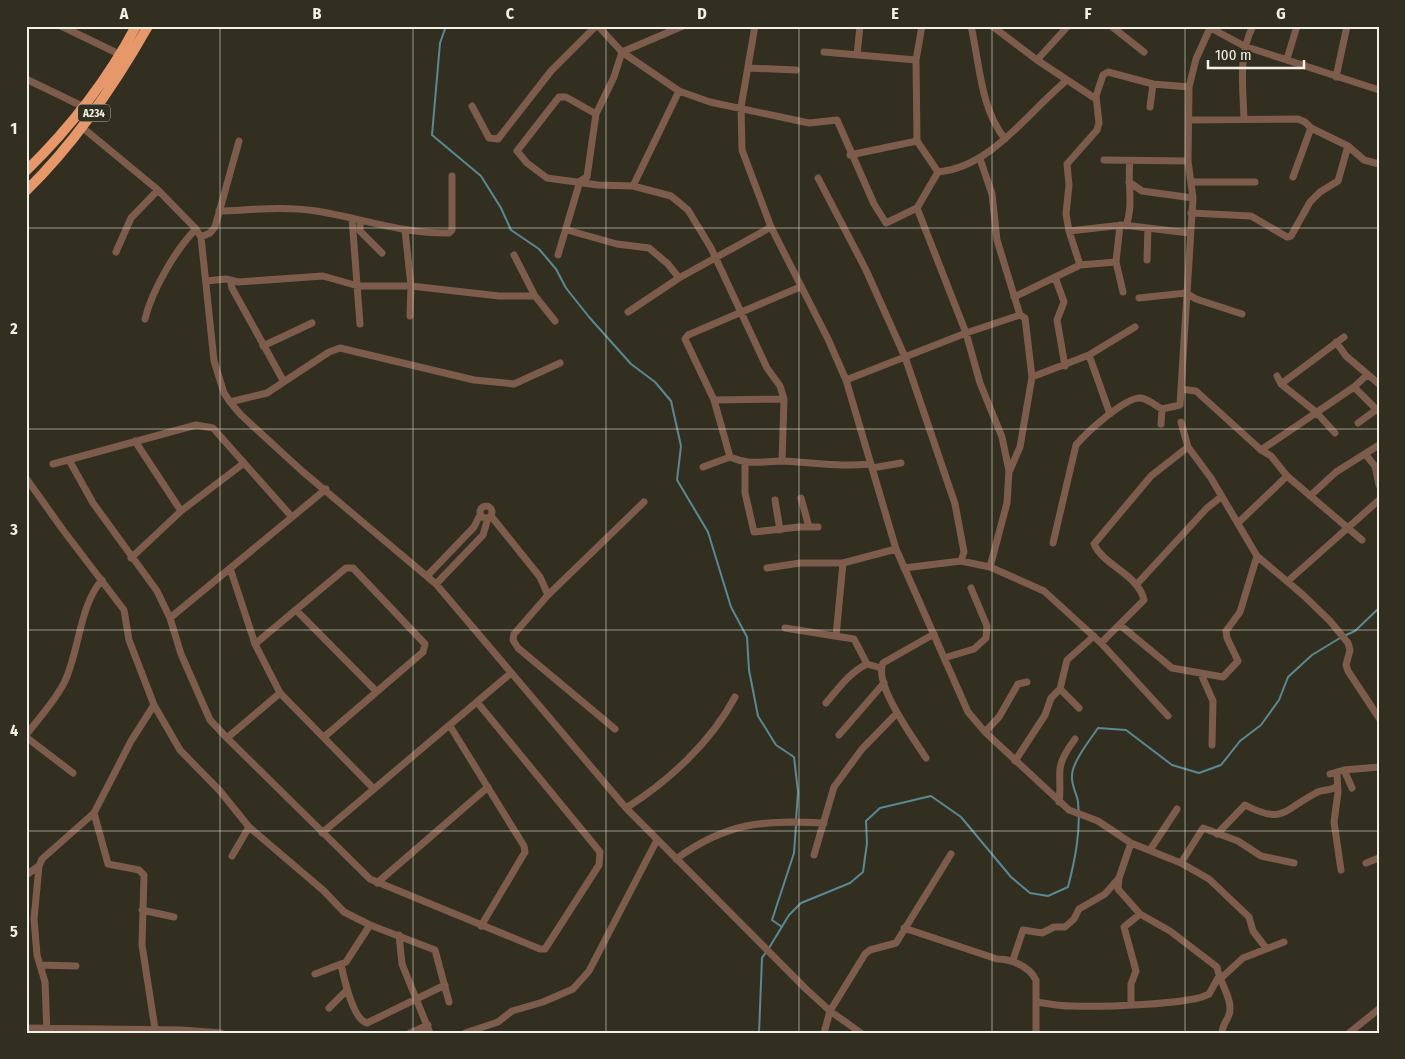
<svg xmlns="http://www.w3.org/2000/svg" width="1405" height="1059" font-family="'Fira Sans Condensed',sans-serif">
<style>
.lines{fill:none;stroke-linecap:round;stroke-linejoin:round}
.stream{stroke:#5a8893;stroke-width:2}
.minor{stroke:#7d5c4b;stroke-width:7}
.highway{stroke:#e7986b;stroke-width:10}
.grid{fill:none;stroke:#f2f1e7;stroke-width:1;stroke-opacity:0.55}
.labels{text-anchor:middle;stroke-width:5;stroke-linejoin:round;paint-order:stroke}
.shield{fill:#322f21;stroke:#b8b7ac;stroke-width:1}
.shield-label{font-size:11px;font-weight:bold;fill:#f2f1e7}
.neatline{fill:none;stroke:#f2f1e7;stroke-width:2}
.grid-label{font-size:16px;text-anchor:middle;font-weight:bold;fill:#f2f1e7}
</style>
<rect width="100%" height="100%" fill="#322f21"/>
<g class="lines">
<path class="stream" d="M446 26 440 43 432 135 481 176 501 208 511 230 539 249 556 269 566 288 589 317 631 364 655 382 671 401 681 446 677 480 708 532 731 607 747 637 749 670 758 716 776 745 794 757 798 792 796 820
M1344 636 1355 631 1379 608
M782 927 772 920 794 853 796 825
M769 948 789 915 801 903 850 883 863 872 867 843 866 821 880 808 931 796 961 817 1011 877 1030 893 1048 896 1068 887C1075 860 1081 831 1078 802 1077 794 1071 785 1072 776 1072 762 1090 740 1098 728L1126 730 1172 765 1199 773 1221 765 1240 741 1261 725 1279 700 1288 677 1312 655 1340 638
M759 1033 762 958 766 952"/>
<path class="minor" d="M61 26 119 54
M598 26 622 52 679 91 710 102 809 123 837 120 874 204 886 223 917 208 938 172
M755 26 741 107 742 150 771 227 828 339 846 380 896 549 968 712 985 732 1069 810 1098 821 1131 843 1181 863 1209 879 1249 917 1253 931 1266 948
M922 26 916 60 917 141 938 172
M971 26C980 65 980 107 1005 139
M992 26 1037 60 1093 97 1096 96
M1111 26 1144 52
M1207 26 1244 46 1379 90
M824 52 916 60
M857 55 860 26
M1287 59 1297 26
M1037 60 1068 26
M748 68 796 70
M1336 77 1347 26
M26 79 84 107
M472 106 489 138 498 139 551 71 596 26
M1150 107 1153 84
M596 114 566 97H559L517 151 527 163 547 178 598 185 633 186 671 196 688 210 711 248 767 368 780 386 784 399 782 461
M1244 119C1243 87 1238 55 1253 26
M1189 120 1298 119 1305 122 1311 128 1348 146 1364 160 1379 164
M83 128 158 190 196 229 201 237 214 361 224 393 230 402 241 415 302 471 436 584 626 808 806 989 830 1011 861 1033
M850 155 917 141
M980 159 992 194 997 240 1020 315 1025 318 1032 377 1020 447 1010 470
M1104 160 1188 161
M938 172C992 167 1028 112 1067 80
M1293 177 1311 128
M818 178 866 270 905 357 955 504 964 552 961 561
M1129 182 1142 191 1193 198
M1193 182H1255
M633 186 679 91
M917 208 966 333 980 383 1002 437 1009 471 1007 503 990 567
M219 211C251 210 284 206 316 211 361 218 403 234 449 233L452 230V176
M1191 213 1251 216 1287 237 1291 236 1310 202 1320 192 1338 181 1348 146
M352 218 360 324
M360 220V231L382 253
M1120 225 1116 262 1123 292
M1126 226C1134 205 1127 183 1130 161
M405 230 411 286 410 316
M567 230 617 244 649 248 668 264 679 278
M1069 231 1123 225 1189 233
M201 237 210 233 215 227 239 141
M116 252 131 218 158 190
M514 255 535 296 555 321
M558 255 580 181 587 177 596 114 614 77 622 52 683 26
M1147 260 1148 228
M1080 265 1069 231 1066 214 1069 185 1067 164 1097 130 1099 123 1096 96 1103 75 1108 72 1153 84 1189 87
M1055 277 1064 302 1057 320 1065 366
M230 280 232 288 284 382
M206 281 226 279 238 282 323 276 358 286H411L499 296H535
M1014 297 1080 265 1116 262
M1139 298 1186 293 1196 299 1242 314
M628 312 679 278 771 227
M145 319C152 290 176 249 196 229
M1336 342 1346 356 1379 384
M263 346 312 323
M1089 355 1110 414
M1277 376 1281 384 1316 412 1335 433
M1032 377 1089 355 1135 327
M846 380 966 333 1020 315
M1281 384 1344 337
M1354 387 1379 412
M1181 389 1196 391 1261 450 1271 456 1287 476 1362 540
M714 400 784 399
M230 402 267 393 329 352 340 348 474 380 514 384 560 363
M1181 422 1188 447 1211 478 1257 556 1302 594 1330 621 1348 643 1350 650 1346 665 1348 671 1379 718
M1358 423 1376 410
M1161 424 1162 409
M135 441 181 511
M1261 450 1354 387 1367 375
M1365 454 1375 466 1379 485
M730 457 714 400 685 339 688 335 800 287
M69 460 93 503 157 591 170 618 181 654 210 720 227 738 370 879 540 949H545L599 865 600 852 477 702
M745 463V493L754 532 799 527H818
M53 464 196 425 213 428 292 517
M703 467 730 457C751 466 762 461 784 461 813 463 841 467 871 464
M872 468 901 463
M26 478 63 530 124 610 129 640 154 705 180 750 220 791 249 827 324 891 344 912 370 925 435 950 449 1002
M1310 496 1336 472 1379 445
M801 498 809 527
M775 500 780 530
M480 512a6 6 0 1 1 12 0a6 6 0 1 1-12 0Z
M491 516 540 577 548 595
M1238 523 1287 476
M1053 543 1076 445C1086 433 1126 396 1141 398 1148 399 1156 406 1162 409L1180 405 1193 198 1188 161 1189 87 1196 59 1210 28
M131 558 181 511 244 463
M230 568 255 644 280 693 374 789
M767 568 800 563H843L896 549
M904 568 961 561 990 567 1044 591 1101 643 1168 716
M427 576 474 527 480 515
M1288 581 1379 500
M436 584 483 535 488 518
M1137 584 1207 508 1221 497
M296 610 376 691
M170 618 326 489
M1120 625 1172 668 1223 677 1238 661 1227 638 1226 631 1240 612 1257 556
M785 628 854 639 867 664
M836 636 843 563
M1101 643 1144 600C1138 574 1104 566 1094 544L1151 476 1188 447
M255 644 346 568H353L425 644 423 652 324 737
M944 658 974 649 986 638 987 626 971 588
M1201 674 1213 701 1212 745
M1060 689 1079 708
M826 703C838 689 850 672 867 664L881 668
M450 726 524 846 525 852 481 926
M615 729 518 648 513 640 514 634 548 595 644 502
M985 732 999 717 1018 684 1027 682
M26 735C39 718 56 700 65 681 79 651 80 604 102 580
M839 735 884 683
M26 737 73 773
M227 738 280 693
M926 758C914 739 873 684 883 663L934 634
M1015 761 1045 715 1051 698 1060 689 1067 660 1094 636
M1344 770 1352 788
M1330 774 1344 770 1379 767
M1337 774 1338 792 1334 822 1341 870
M1059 802C1061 790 1059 780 1060 769 1061 758 1069 747 1075 739
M626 808C669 781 711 742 735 697
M94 813 108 864 139 870 144 875 142 945 155 1029 153 1033
M322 833 511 673
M1217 834 1245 805C1284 825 1283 810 1316 793 1322 789 1332 791 1337 786
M1150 850 1177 809
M814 855 834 787 862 749 897 713
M232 856 249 827
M676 859C727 822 763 820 824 823
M1181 863 1203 828 1238 841 1261 856 1294 863
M1366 863 1379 858
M26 875 39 866
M1119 878 1118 889 1140 914 1170 931 1217 967C1219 981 1231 996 1230 1010 1230 1018 1222 1024 1222 1033
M377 883 488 787
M142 910 174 917
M904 928 997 959C1011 959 1029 966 1036 980V1033
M399 935 402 964 430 1033
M1013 960 1023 930 1042 933 1054 927H1065L1074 919 1079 909 1105 894 1119 878 1131 843
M41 965 76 966
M341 965C344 978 353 1020 367 1023L445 985
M315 974 346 962 370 925
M1219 980 1243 958 1284 942
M1037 1002C1049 1004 1060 1006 1072 1006 1095 1007 1192 1005 1209 994L1218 978
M1131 1003V984L1136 971 1124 927 1140 914
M329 1008 347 990
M26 1028 181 1030 221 1033
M47 1033 45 982 37 955 34 919 39 866 42 859 94 813 131 741 154 705
M410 1033 428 1025
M465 1033 498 1022 512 1011 543 1002 573 989 589 971 657 840
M824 1033 830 1011 865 954 870 950 896 943 951 854
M1349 1033 1379 1009"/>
<path class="highway" d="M26 171C70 128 107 81 136 26
M26 191C76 142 114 86 148 26"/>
</g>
<path class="grid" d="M220 26V1033M413 26V1033M606 26V1033M799 26V1033M992 26V1033M1185 26V1033M26 228H1379M26 429H1379M26 630H1379M26 831H1379"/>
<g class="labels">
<rect class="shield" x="78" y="104.5" width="32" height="17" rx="4"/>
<g class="shield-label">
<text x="94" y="117">A234</text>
</g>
</g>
<rect width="1405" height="1059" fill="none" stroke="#322f21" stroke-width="55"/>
<path d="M1208 60v8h96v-8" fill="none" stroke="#f2f1e7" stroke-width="2.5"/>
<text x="1215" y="60" font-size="15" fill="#f2f1e7" stroke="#322f21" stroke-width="4" paint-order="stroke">100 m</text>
<rect x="28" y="28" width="1350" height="1004" class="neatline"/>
<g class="grid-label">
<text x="124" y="19">A</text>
<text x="317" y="19">B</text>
<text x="510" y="19">C</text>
<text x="702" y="19">D</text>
<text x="895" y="19">E</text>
<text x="1088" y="19">F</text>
<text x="1281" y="19">G</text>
<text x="14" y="134">1</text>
<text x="14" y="334">2</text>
<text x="14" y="535">3</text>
<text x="14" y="736">4</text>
<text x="14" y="937">5</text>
</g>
</svg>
